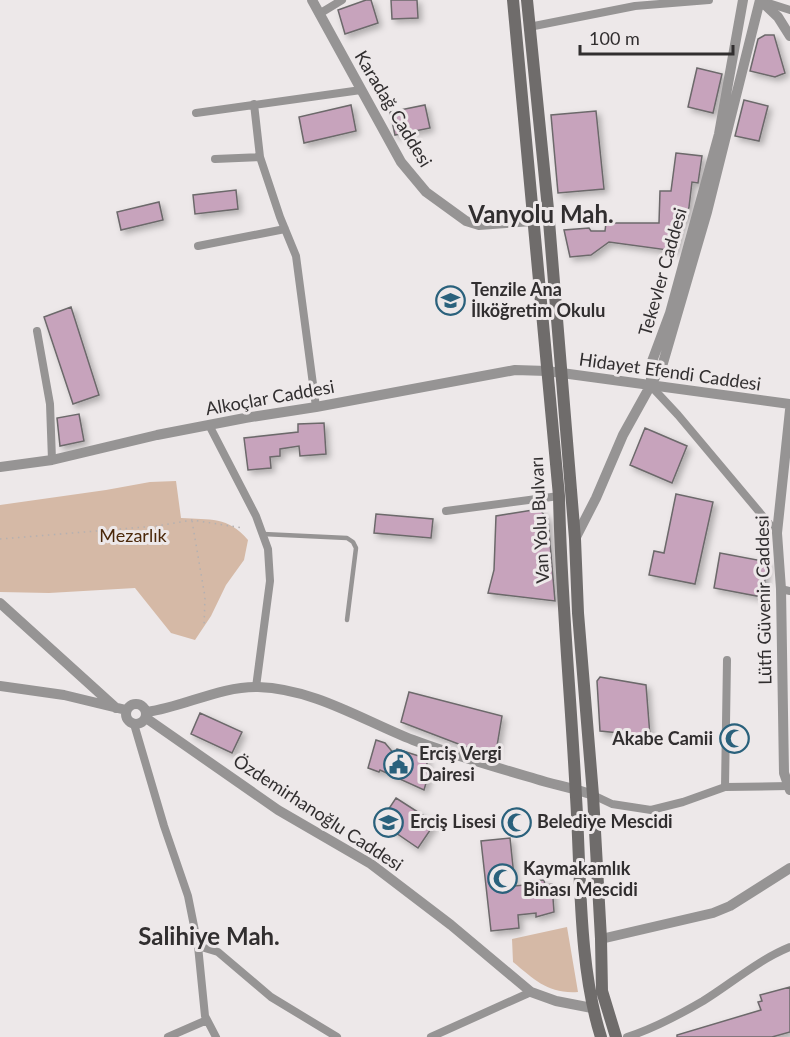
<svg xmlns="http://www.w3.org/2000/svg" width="790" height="1037" font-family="Lato,sans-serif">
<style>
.green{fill:#d5b9a6}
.building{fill:#c7a3bc;stroke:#6c696b;stroke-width:1.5;filter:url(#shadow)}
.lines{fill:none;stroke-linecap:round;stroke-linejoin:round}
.path{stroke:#b4b0b1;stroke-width:1.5;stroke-dasharray:1.5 4.5;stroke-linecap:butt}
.service{stroke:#969494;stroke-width:4.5}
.minor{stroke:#969494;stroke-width:8}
.tertiary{stroke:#969494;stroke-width:10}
.secondary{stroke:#6f6c6b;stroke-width:12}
.labels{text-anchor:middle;stroke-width:6;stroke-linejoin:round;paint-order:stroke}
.street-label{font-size:18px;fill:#312e2f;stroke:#ede8e9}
.poi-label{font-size:18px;font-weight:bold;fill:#312e2f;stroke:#ede8e9;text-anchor:start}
.park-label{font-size:18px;fill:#4b280a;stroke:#ede8e9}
.district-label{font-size:24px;font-weight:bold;fill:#312e2f;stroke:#ede8e9}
</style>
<defs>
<filter id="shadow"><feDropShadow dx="3.5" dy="3.5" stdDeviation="3" flood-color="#0004"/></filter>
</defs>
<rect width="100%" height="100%" fill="#ede8e9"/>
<path class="green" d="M176 481 181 518C210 520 228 516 248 540L244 560 226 585 211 616 195 640 171 633 135 588 49 593 0 592V505L106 490 150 482Z
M567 927 578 992C548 994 535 980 513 962L512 939Z"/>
<path class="building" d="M366 0H371L378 23 345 34 338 10Z
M391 0H417L418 18 392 19Z
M765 35H774L785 73 775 77 750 71 758 39Z
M697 68 722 74 713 113 688 107Z
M744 100 768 106 759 141 735 136Z
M351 105 356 131 304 143 299 117Z
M425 105 430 128 395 135 390 112Z
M596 111 604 189 558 193 551 115Z
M676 153 702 156 698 183 692 182 689 207 685 219H683L675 251 609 242 591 255 570 257 564 230 589 228 591 231H605L606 223H659L660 191H671Z
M236 190 238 209 195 214 193 195Z
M159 202 163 220 121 230 117 212Z
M71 307 99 395 73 404 44 317Z
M79 414 84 441 60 446 57 418Z
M324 423 326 454 300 456 299 446 280 449V456L270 457 271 468 248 470 244 438 298 432V424Z
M645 428 687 446 672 483 630 465Z
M676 494 713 502 695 584 649 575 654 551 664 553Z
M539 509 548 519 555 601 488 593 494 570 496 516Z
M376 514 433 519 431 538 374 533Z
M720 553 768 562 762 597 714 588Z
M600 677 646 685 650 736 600 731 597 681Z
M409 692 502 716 495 758 401 722Z
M200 713 242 732 232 753 191 734Z
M376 740 385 743 395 755 397 749 428 759 425 772 429 773 424 790 380 770 379 772 368 768Z
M396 798 435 823 418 848 380 822Z
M510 838 515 886 533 884V881L544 880 545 885 552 884 554 912 536 917V913L518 915 519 928 491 931 481 841Z
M790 987V1032L772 1037H677V1035L761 1010 758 1002 762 1001 760 995Z"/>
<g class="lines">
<path class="path" d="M192 521 205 597 204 627
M0 539 157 526 192 520 243 528"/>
<path class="service" d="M263 534 347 538 353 542 356 548 347 620"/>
<path class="minor" d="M762 1 790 10
M319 14 342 0
M529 27 635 6 709 0
M254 104 260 157 280 217 296 256 316 407
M196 113 361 90
M215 159 260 157
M198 246 285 229
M37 331 50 404 52 460
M650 385 678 415 777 533
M209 425 256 516 268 549 270 581 256 687
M446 511 559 496
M781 589 790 591
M134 724 164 826 188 896 198 946 205 1016 216 1037
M725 787 727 660
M593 795 612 804 651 810 683 802 725 787 789 786
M198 946 218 952 271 997 337 1037
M168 1037 207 1020
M431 1037 531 992
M627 1037C653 1029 679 1015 703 1001 732 983 758 960 790 947"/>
<path class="tertiary" d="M312 0 401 162 426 192 466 221 479 225 533 221
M651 382V364L670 313 719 134 743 0
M790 410 777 533 781 589 784 773 790 790
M0 467 52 460 157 435 245 418 316 407 515 370 547 371 790 404
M575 539 596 498 623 435 663 363 707 212 760 0 778 17 790 36
M0 603 116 708
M0 686 64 695 126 710
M126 714a10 10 0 1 1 20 0a10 10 0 1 1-20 0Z
M147 712C184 707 220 686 258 687 315 689 362 720 413 740 453 755 495 767 536 779 555 785 574 788 593 795
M146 718 278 810 371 864 451 925 531 992 556 1001 592 1008
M601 939 713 913 730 906 790 868"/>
<path class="secondary" d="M513 0 559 496C561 597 571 697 576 797 581 873 578 965 601 1037
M527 0 548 209 575 539 578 613 593 795 601 939 602 991 616 1037"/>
</g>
<defs>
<symbol id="school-ring" viewBox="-11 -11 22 22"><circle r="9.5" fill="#ede8e9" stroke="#2a617c" stroke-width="1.5"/><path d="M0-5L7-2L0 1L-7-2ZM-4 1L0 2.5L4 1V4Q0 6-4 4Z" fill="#2a617c"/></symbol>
<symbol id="mosque-ring" viewBox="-11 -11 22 22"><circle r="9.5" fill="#ede8e9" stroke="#2a617c" stroke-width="1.5"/><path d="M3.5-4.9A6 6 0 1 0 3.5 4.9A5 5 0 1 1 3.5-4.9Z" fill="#2a617c"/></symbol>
<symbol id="civic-ring" viewBox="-11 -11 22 22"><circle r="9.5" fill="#ede8e9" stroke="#2a617c" stroke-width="1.5"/><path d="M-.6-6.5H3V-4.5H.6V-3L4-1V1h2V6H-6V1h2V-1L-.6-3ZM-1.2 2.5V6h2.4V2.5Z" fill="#2a617c"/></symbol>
</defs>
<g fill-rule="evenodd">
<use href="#school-ring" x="434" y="284" width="33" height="33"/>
<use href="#mosque-ring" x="718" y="722" width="33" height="33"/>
<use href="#civic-ring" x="382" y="748" width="33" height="33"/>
<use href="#school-ring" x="372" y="806" width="33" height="33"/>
<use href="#mosque-ring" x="500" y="806" width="33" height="33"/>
<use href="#mosque-ring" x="486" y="862" width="33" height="33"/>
</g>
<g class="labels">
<g class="street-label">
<text transform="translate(393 109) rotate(59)" y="6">Karadağ Caddesi</text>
<text transform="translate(663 272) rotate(-74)" y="6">Tekevler Caddesi</text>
<text transform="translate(670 372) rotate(8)" y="6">Hidayet Efendi Caddesi</text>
<text transform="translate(270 398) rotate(-10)" y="6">Alkoçlar Caddesi</text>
<text transform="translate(540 520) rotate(-93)" y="6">Van Yolu Bulvarı</text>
<text transform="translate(764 600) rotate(-91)" y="6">Lütfi Güvenir Caddesi</text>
<text transform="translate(318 813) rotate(33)" y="6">Özdemirhanoğlu Caddesi</text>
</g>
<g class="poi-label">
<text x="471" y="296">Tenzile Ana<tspan x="471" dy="21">İlköğretim Okulu</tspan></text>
<text x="713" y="745" text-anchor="end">Akabe Camii</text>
<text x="419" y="760">Erciş Vergi<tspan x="419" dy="21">Dairesi</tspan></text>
<text x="410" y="828">Erciş Lisesi</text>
<text x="537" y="828">Belediye Mescidi</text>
<text x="523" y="875">Kaymakamlık<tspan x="523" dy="21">Binası Mescidi</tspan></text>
</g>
<g class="park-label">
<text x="133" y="542">Mezarlık</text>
</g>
<g class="district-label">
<text x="541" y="223">Vanyolu Mah.</text>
<text x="209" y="945">Salihiye Mah.</text>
</g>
</g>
<path d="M580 45v9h153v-9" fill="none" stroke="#312e2f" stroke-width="3"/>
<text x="589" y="45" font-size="18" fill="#312e2f" stroke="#ede8e9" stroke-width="4.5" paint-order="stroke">100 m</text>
</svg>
